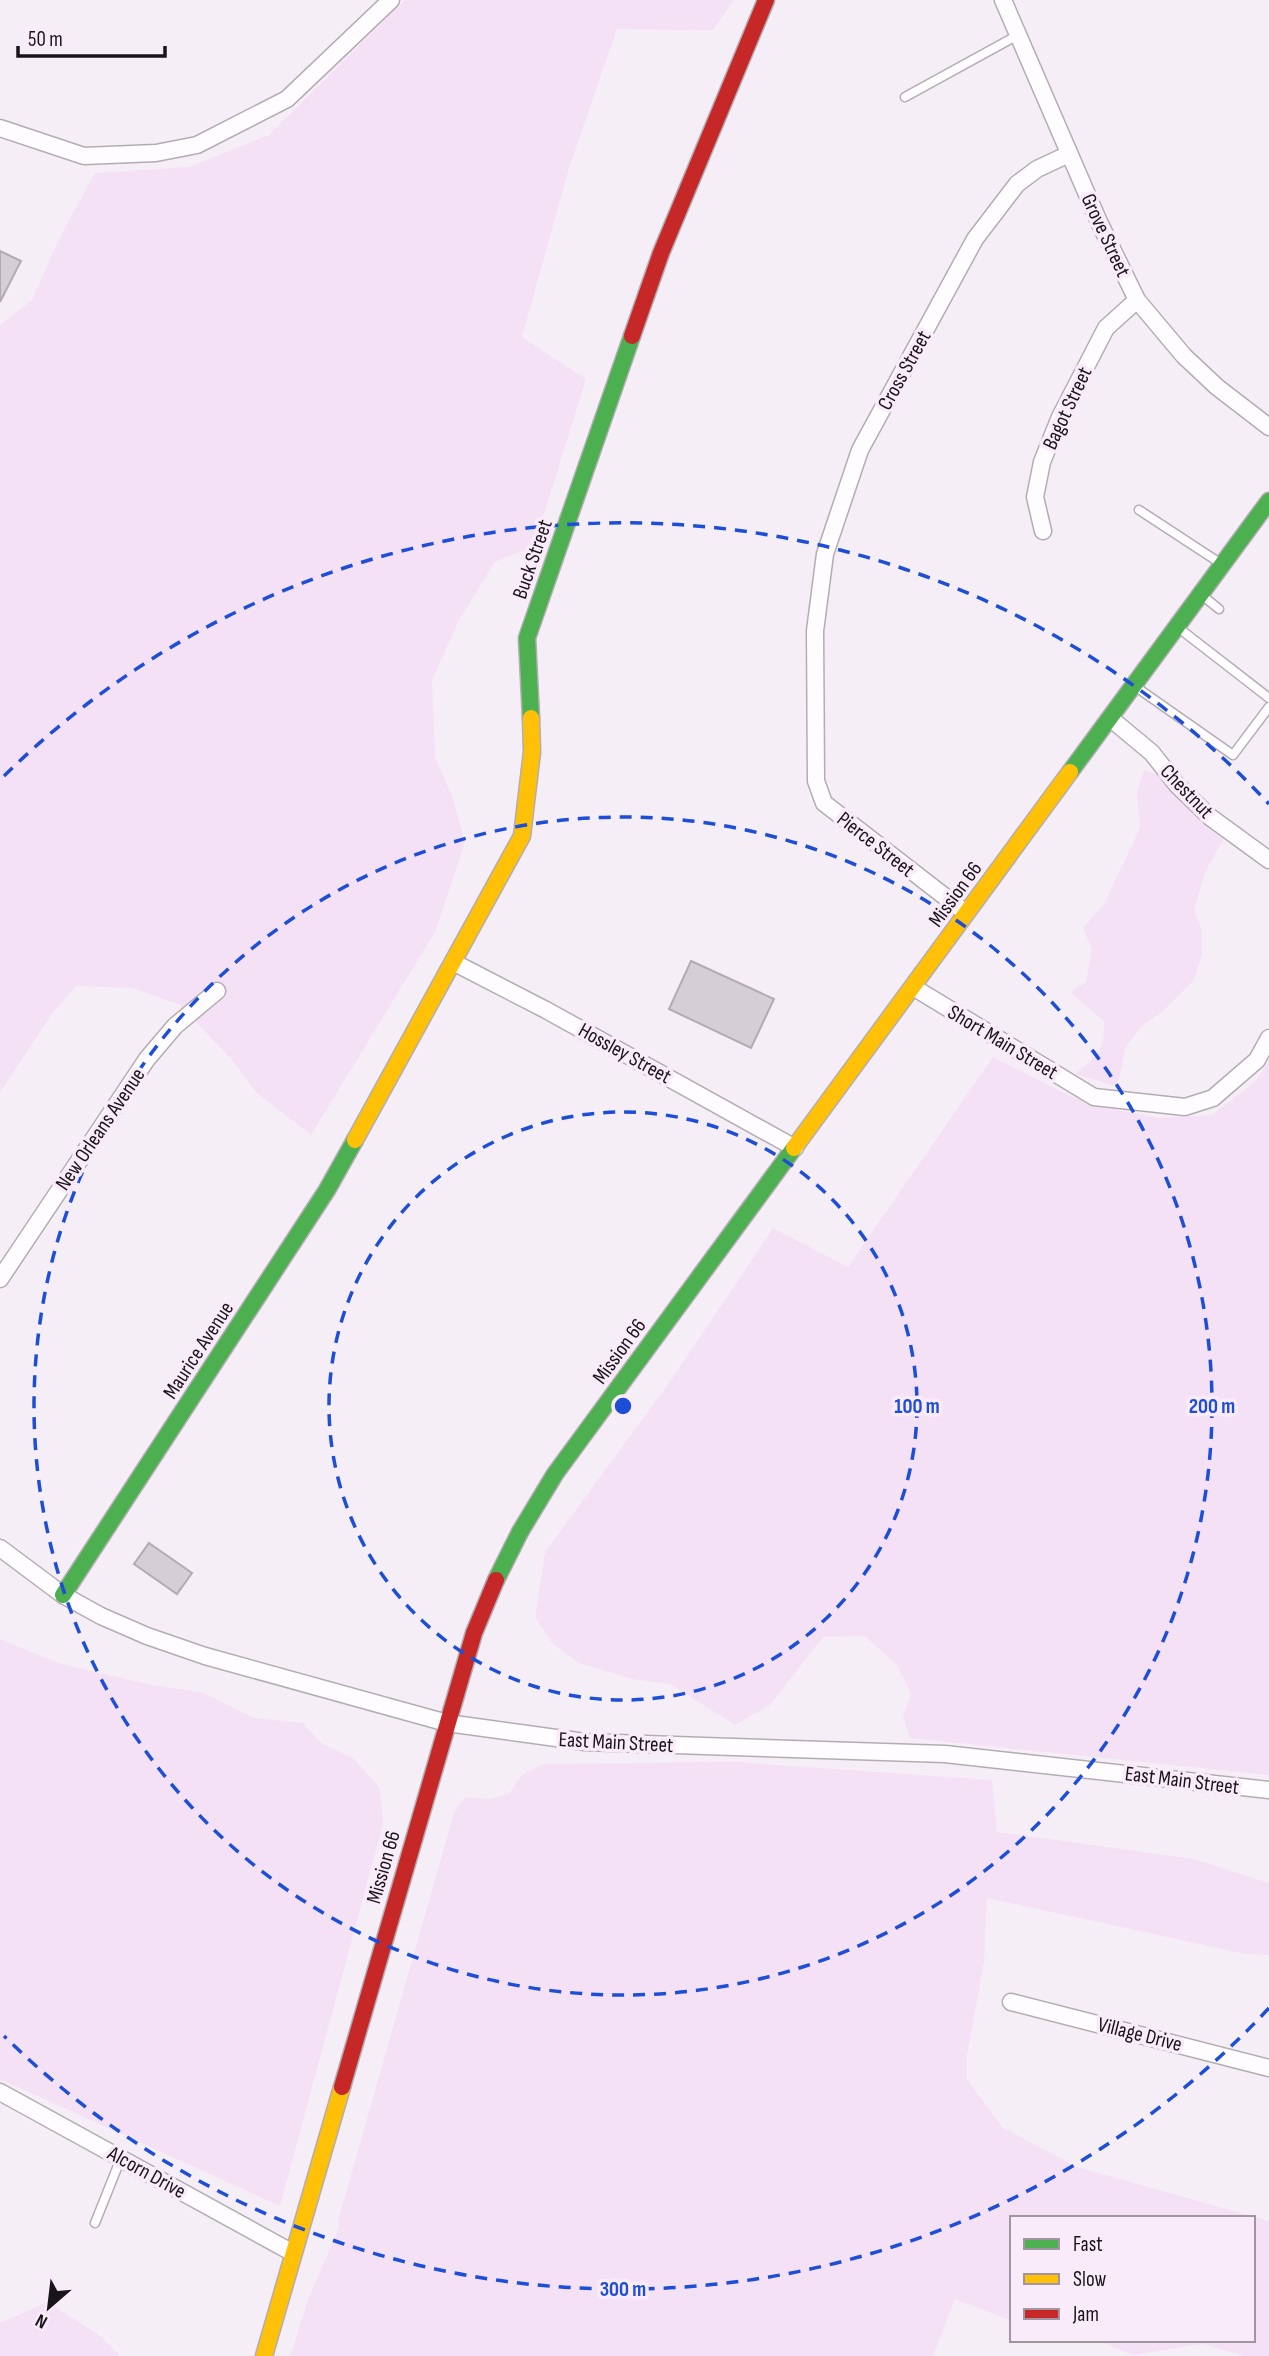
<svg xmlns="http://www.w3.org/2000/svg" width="1269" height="2356" font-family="'Sofia Sans Condensed',sans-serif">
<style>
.green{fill:#f4e1f5}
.building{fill:#d4cfd4;stroke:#b2acb2;stroke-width:2}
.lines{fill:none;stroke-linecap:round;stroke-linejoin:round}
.lane-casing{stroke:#b3adb3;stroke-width:11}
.street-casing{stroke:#b3adb3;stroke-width:19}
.fast-casing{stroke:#b3adb3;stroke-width:19}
.slow-casing{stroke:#b3adb3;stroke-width:19}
.jam-casing{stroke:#b3adb3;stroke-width:19}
.lane{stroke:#fefcfe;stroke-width:8}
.street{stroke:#fefcfe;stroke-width:16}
.fast{stroke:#4caf50;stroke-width:16}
.slow{stroke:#ffc107;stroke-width:16}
.jam{stroke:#c62828;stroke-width:16}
.ring{fill:none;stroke:#1d4ed8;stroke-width:3.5;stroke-dasharray:12 9}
.labels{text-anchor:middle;stroke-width:7;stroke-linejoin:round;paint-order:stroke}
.street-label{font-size:21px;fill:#191419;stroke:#faebfa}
.centre{fill:#1d4ed8;stroke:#faebfa;stroke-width:3.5}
.ring-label{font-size:21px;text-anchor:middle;font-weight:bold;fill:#1d4ed8;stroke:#faebfa;stroke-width:7;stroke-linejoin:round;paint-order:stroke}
</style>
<rect width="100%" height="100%" fill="#f6eef6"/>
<path class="green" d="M405 0H734L713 30 617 29 569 168 522 337 586 379 534 546 495 562 459 620 432 680 435 757 452 796 465 842 435 932 311 1135 257 1093 231 1059 180 1005 133 988 76 986 51 1015 0 1093V325L32 300 60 237 95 173 189 167 269 135Z
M1144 770 1161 776 1193 814 1223 840 1205 872 1194 910 1202 930V954L1194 980 1162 1012 1144 1024 1126 1046 1119 1079 1115 1086 1075 1074C1098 1055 1105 1052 1104 1021L1070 992 1086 982 1092 949 1083 928 1104 904 1140 828 1137 792Z
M993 1057 1075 1098 1102 1107 1158 1118 1212 1115 1255 1082 1269 1061V1775L910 1738 903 1717 911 1693 896 1664 865 1636 823 1637 770 1705 735 1725 670 1684 632 1679 579 1663 552 1643 535 1617 545 1552 669 1383 773 1228 848 1267Z
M0 1639 58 1663 147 1684 204 1693 254 1718 303 1723 321 1743 353 1758 380 1788 383 1824 280 2206 0 2079Z
M735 1762 992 1780 997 1832 1194 1859 1269 1883V1955L1245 1954 987 1898 984 1962 967 2055V2079L1002 2127 1077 2167 1269 2221V2356H1244L1203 2344 1133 2355 1097 2340H1253V2218H1012V2321L955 2299 933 2356H290L308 2300 339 2228 338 2221 454 1813 465 1797 490 1799 509 1794 522 1775 543 1764Z
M47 2302 99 2335 120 2356H0V2323Z"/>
<path class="building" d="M0 251 21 261 0 302Z
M691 961 774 999 751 1048 669 1009Z
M149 1543 192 1573 177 1594 134 1564Z"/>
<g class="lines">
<defs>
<path id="lane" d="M905 97 1018 35
M1139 510 1220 563
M1203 596 1219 609
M1180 629 1269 698
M1136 687 1233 755 1269 707
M95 2223 121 2158"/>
<path id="street" d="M1003 0 1099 222 1137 300 1184 356 1217 387 1269 427
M0 128 84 156 156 153 197 145 287 99 391 0
M1043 531 1035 497 1042 462 1060 417 1106 328 1137 300
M1110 718 1152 753 1177 785 1210 817 1269 860
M966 913 824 803 816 781 815 631 825 554 860 450 975 239 1017 184 1037 169 1069 154
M453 962 546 1010 795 1148
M913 987 1094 1097 1185 1107 1213 1098 1257 1060 1269 1038
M0 1279 147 1059 175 1026 217 991
M0 1548 63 1595 101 1616 147 1636 205 1656 447 1723 585 1742 945 1754 1269 1790
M1011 2002 1269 2068
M0 2092 293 2253"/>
<path id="fast" d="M531 718 527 638 632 336
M1070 772 1269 501
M496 1580 520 1532 555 1474 794 1148
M63 1595 327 1190 355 1140"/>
<path id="slow" d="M355 1140 522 836 532 752 531 718
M794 1148 1070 772
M264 2356 342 2087"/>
<path id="jam" d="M632 336 661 253 766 0
M342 2087 474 1633 496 1580"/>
</defs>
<use href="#lane" class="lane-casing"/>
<use href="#street" class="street-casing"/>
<use href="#fast" class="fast-casing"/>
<use href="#slow" class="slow-casing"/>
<use href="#jam" class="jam-casing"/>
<use href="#lane" class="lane"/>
<use href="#street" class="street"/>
<use href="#fast" class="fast"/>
<use href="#slow" class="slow"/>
<use href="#jam" class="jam"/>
</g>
<g class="ring">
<circle cx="623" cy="1406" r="294"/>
<circle cx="623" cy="1406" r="589"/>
<path d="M1269 2008A883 883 0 0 1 4 2036M4 776A883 883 0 0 1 1269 804"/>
</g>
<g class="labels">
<g class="street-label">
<text transform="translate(1106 235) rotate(65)" y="7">Grove Street</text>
<text transform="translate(904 370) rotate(-61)" y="7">Cross Street</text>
<text transform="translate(1067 408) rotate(-65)" y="7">Bagot Street</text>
<text transform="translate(532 559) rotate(-71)" y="7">Buck Street</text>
<text transform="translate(1187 791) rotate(46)" y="7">Chestnut</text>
<text transform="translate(876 844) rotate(38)" y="7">Pierce Street</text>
<text transform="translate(955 894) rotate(-54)" y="7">Mission 66</text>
<text transform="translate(1003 1042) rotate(31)" y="7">Short Main Street</text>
<text transform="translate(625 1053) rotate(29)" y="7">Hossley Street</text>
<text transform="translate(100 1129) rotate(-56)" y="7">New Orleans Avenue</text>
<text transform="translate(198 1350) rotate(-57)" y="7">Maurice Avenue</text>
<text transform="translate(619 1351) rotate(-54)" y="7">Mission 66</text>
<text transform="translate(616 1742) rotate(3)" y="7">East Main Street</text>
<text transform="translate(1182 1780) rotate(7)" y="7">East Main Street</text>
<text transform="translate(383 1867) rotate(-74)" y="7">Mission 66</text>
<text transform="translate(1140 2034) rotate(14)" y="7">Village Drive</text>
<text transform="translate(147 2172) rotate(29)" y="7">Alcorn Drive</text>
</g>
</g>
<circle cx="623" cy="1406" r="10" class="centre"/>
<g class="ring-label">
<text x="917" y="1413">100 m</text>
<text x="1212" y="1413">200 m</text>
<text x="623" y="2296">300 m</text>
</g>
<rect x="1010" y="2216" width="245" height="126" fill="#faebfa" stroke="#a095a0" stroke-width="2"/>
<rect x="1024" y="2239" width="35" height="10" fill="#4caf50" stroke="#a095a0" stroke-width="2"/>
<text x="1073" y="2251" font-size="21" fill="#191419">Fast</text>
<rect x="1024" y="2274" width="35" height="10" fill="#ffc107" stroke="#a095a0" stroke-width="2"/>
<text x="1073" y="2286" font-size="21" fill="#191419">Slow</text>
<rect x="1024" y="2309" width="35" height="10" fill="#c62828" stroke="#a095a0" stroke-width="2"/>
<text x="1073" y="2321" font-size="21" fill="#191419">Jam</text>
<g transform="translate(49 2307) rotate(208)" stroke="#faebfa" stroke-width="5" paint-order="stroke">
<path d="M0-5L12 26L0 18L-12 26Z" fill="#191419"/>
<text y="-10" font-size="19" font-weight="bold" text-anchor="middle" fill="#191419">N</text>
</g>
<path d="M18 46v10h147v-10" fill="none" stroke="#191419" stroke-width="3.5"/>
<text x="28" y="46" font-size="21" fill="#191419" stroke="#faebfa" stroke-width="5" paint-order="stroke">50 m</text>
</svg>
